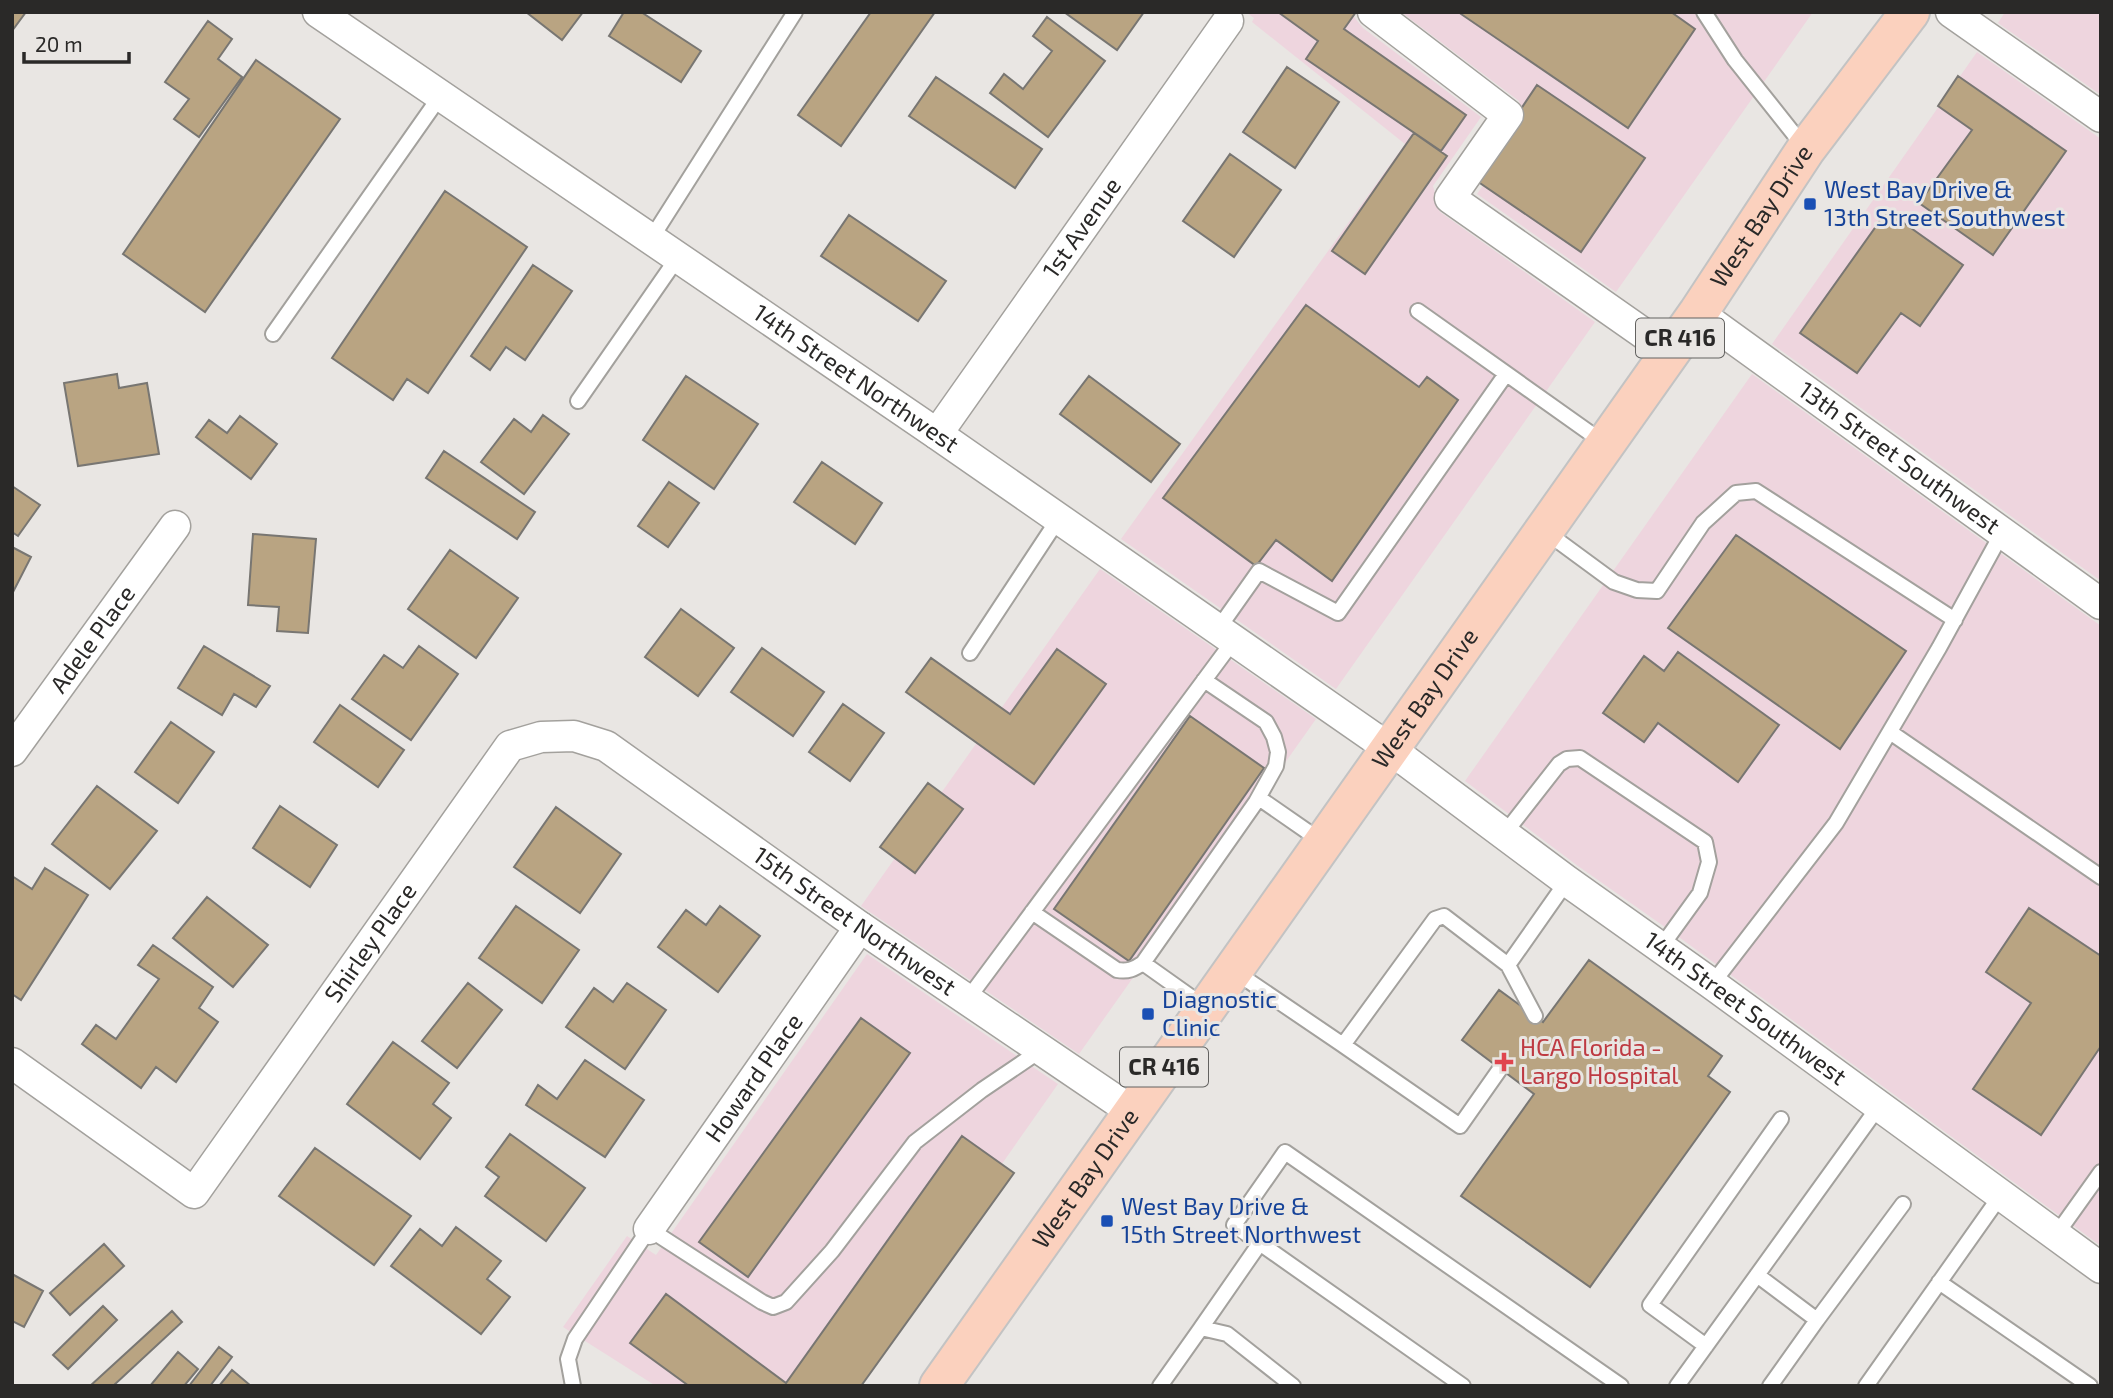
<svg xmlns="http://www.w3.org/2000/svg" width="2113" height="1398" font-family="'Exo 2',sans-serif">
<style>
.commercial{fill:#eed5de}
.building{fill:#b9a482;stroke:#787672;stroke-width:2}
.lines{fill:none;stroke-linecap:round;stroke-linejoin:round}
.service-casing{stroke:#a3a19d;stroke-width:18}
.minor-casing{stroke:#a3a19d;stroke-width:33}
.primary-casing{stroke:#c3c3c3;stroke-width:42}
.service{stroke:#fff;stroke-width:14}
.minor{stroke:#fff;stroke-width:30}
.primary{stroke:#fbd1be;stroke-width:38}
.transit-dot{fill:#1a4fb4;stroke:#e9e6e3;stroke-width:2.5}
.health-dot{fill:#e0444e;stroke:#e9e6e3;stroke-width:2.5}
.labels{text-anchor:middle;stroke-width:6;stroke-linejoin:round;paint-order:stroke}
.shield{fill:#e9e6e3;stroke:#636260;stroke-width:2}
.shield-label{font-size:23px;font-weight:bold;fill:#2a2928}
.transit-label{font-size:24px;fill:#164399;stroke:#e9e6e3;text-anchor:start}
.street-label{font-size:24px;fill:#2a2928;stroke:#e9e6e3}
.health-label{font-size:24px;fill:#be3a42;stroke:#e9e6e3;text-anchor:start}
</style>
<rect width="100%" height="100%" fill="#e9e6e3"/>
<path class="commercial" d="M1246 12H1350L1363 28 1481 117 1433 186 1440 212 1595 322 1336 689 1121 539 1405 144 1252 22 1254 18Z
M1401 12H1813L1616 292 1477 194 1524 127 1519 101Z
M2005 12H2101V95L1998 23Z
M1977 52 2101 139V581L1772 344Z
M1752 374 2101 626V1246L1672 932 1578 866 1465 781Z
M1100 569 1316 719 1079 1054 861 906Z
M867 954 1058 1084 846 1386H656L563 1327 627 1236 656 1255Z"/>
<path class="building" d="M12 12H26L12 31Z
M526 12H583L562 40Z
M624 12H641L701 51 681 82 609 36Z
M871 12H935L841 146 798 115Z
M1064 12H1144L1117 50Z
M1278 12H1356L1344 29 1466 115 1441 151 1306 59 1318 41Z
M1462 12H1671L1695 29 1628 128 1461 14Z
M1047 17 1105 61 1048 137 990 93 1004 74 1023 89 1052 51 1033 36Z
M208 21 232 39 218 59 242 77 199 137 174 119 189 99 165 82Z
M256 60 340 119 205 312 123 254Z
M1287 67 1339 102 1295 168 1243 132Z
M1958 76 2066 151 1993 255 1919 203 1972 130 1938 106Z
M936 77 1042 149 1015 188 909 116Z
M1537 85 1645 158 1581 252 1474 179Z
M1414 133 1447 156 1365 274 1332 251Z
M1230 154 1281 190 1234 257 1183 221Z
M445 191 527 247 428 393 407 379 393 400 332 358Z
M1887 211 1963 265 1920 326 1901 313 1857 373 1800 333Z
M849 215 946 281 918 321 821 256Z
M533 265 572 291 525 360 506 347 490 370 471 356Z
M1306 305 1419 387 1427 377 1458 400 1332 581 1276 540 1256 566 1163 498Z
M117 374 119 388 147 383 159 454 78 466 64 383Z
M686 376 758 424 714 489 643 440Z
M1089 376 1180 444 1151 482 1060 414Z
M543 415 569 434 524 494 481 462 514 419 531 432Z
M240 416 277 444 251 479 196 437 209 420 227 433Z
M444 451 535 512 517 539 426 478Z
M822 462 882 503 855 544 794 502Z
M669 482 699 503 668 547 638 526Z
M12 486 40 505 18 536 12 532Z
M253 534 316 539 308 633 277 631 279 607 248 605Z
M1736 535 1906 651 1840 749 1668 628Z
M12 547 31 557 12 594Z
M450 550 518 598 476 658 408 609Z
M681 609 734 648 698 696 645 657Z
M204 646 270 686 256 707 234 694 222 715 178 688Z
M419 646 458 674 411 740 352 699 384 655 403 668Z
M762 648 824 692 793 736 731 692Z
M1057 649 1106 684 1034 784 906 692 931 658 1010 714Z
M1678 652 1779 725 1738 782 1658 723 1644 742 1603 713 1644 656 1664 671Z
M843 704 884 733 850 781 809 752Z
M340 705 404 750 378 787 314 742Z
M1190 716 1264 768 1129 961 1054 909Z
M171 722 214 752 178 803 135 772Z
M928 783 963 809 915 873 880 847Z
M97 786 157 831 110 889 52 844Z
M280 806 337 845 310 887 253 848Z
M556 807 621 854 580 913 514 867Z
M45 868 88 895 21 1000 12 994V876L32 889Z
M207 897 268 945 233 987 173 938Z
M516 906 579 950 542 1003 479 958Z
M720 906 760 936 718 992 658 947 686 910 706 925Z
M2029 908 2101 956V1046L2041 1135 1973 1089 2031 1003 1986 972Z
M153 945 213 987 199 1008 218 1022 176 1082 156 1067 141 1088 82 1044 96 1025 116 1039 159 979 138 965Z
M1589 960 1722 1056 1708 1076 1730 1092 1590 1287 1461 1196 1534 1094 1462 1040 1499 990 1543 1022Z
M468 983 502 1010 457 1068 422 1041Z
M627 983 666 1010 625 1069 566 1027 594 988 613 1002Z
M861 1018 910 1053 748 1277 699 1242Z
M393 1042 449 1083 433 1104 451 1118 420 1159 347 1104Z
M585 1060 644 1100 605 1157 526 1105 538 1085 557 1099Z
M510 1134 585 1188 546 1241 485 1196 499 1177 486 1167Z
M962 1136 1014 1173 861 1386H689L630 1343 666 1294 786 1383Z
M315 1148 411 1216 374 1265 279 1196Z
M456 1227 501 1261 487 1279 510 1297 481 1334 391 1266 420 1229 442 1246Z
M104 1244 124 1266 70 1315 50 1293Z
M12 1274 43 1291 24 1327 12 1321Z
M103 1306 117 1320 68 1369 53 1355Z
M172 1311 182 1322 113 1386H90Z
M219 1347 232 1357 210 1386H189Z
M178 1352 198 1369 184 1386H150Z
M232 1370 251 1386H219Z"/>
<g class="lines">
<defs>
<path id="service" d="M1704 12 1735 60 1805 148
M651 239 795 12
M1418 311 1604 443
M273 334 441 95
M578 401 678 257
M1546 532 1614 582 1637 590 1657 591 1703 523 1736 493 1756 491 1955 620
M1218 629 1259 571 1338 613 1506 374
M970 653 1059 518
M1890 732 2101 877
M1259 798 1321 841
M1505 833 1559 764 1567 759 1580 758 1705 842 1709 862 1700 893 1661 947
M1032 912 1117 970C1128 972 1134 969 1143 963L1256 802 1276 766 1278 752 1274 737 1266 722 1204 680
M1143 963 1205 1007
M1508 965 1535 1016
M1234 971 1343 1045 1435 919 1444 916 1508 965 1567 881
M1712 984 1836 823 1939 648 2002 533
M967 1000 1234 640
M1343 1045 1460 1126 1500 1069
M2056 1235 2101 1172
M1757 1275 1817 1320 1770 1386
M1939 1282 2090 1386
M1817 1320 1903 1204
M1201 1328 1260 1243
M1706 1346 1650 1305 1781 1119
M573 1386 568 1359 575 1339 649 1229 762 1302 773 1307 786 1302 832 1251 915 1142 982 1090 1041 1050
M1160 1386 1201 1328 1227 1334 1293 1386
M1463 1386 1234 1225 1285 1152 1621 1386
M1677 1386 1879 1106
M1866 1386 2001 1195"/>
<g id="minor">
<path id="s1" d="M318 12 937 434 1390 749 1567 881 1712 984 2101 1268"/>
<path d="M1373 12 1508 115 1450 198 1670 352"/>
<path d="M1951 12 2101 117"/>
<path id="s2" d="M1698 313 2101 604"/>
<path id="s3" d="M937 434 1228 21"/>
<path id="s4" d="M12 751 175 526"/>
<path id="s5" d="M12 1063 194 1193 510 746 541 737 574 736 606 746 860 927 1133 1112"/>
<path id="s6" d="M649 1229 860 927"/>
</g>
<g id="primary">
<path id="s7" d="M939 1386 1698 313 1806 149 1910 12"/>
</g>
</defs>
<use href="#service" class="service-casing"/>
<use href="#minor" class="minor-casing"/>
<use href="#primary" class="primary-casing"/>
<use href="#service" class="service"/>
<use href="#minor" class="minor"/>
<use href="#primary" class="primary"/>
</g>
<g class="transit-dot">
<rect x="1803" y="197" width="14" height="14" rx="3.5"/>
<rect x="1141" y="1007" width="14" height="14" rx="3.5"/>
<rect x="1100" y="1214" width="14" height="14" rx="3.5"/>
</g>
<path class="health-dot" d="M1500.5 1051.5h7v7h7v7h-7v7h-7v-7h-7v-7h7z"/>
<g class="labels">
<g class="shield">
<rect x="1636" y="318.5" width="88" height="39" rx="5"/>
<rect x="1120" y="1047.5" width="88" height="39" rx="5"/>
</g>
<g class="shield-label">
<text x="1680" y="346">CR 416</text>
<text x="1164" y="1075">CR 416</text>
</g>
<g class="transit-label">
<text x="1824" y="198">West Bay Drive &amp;<tspan x="1824" dy="28">13th Street Southwest</tspan></text>
<text x="1162" y="1008">Diagnostic<tspan x="1162" dy="28">Clinic</tspan></text>
<text x="1121" y="1215">West Bay Drive &amp;<tspan x="1121" dy="28">15th Street Northwest</tspan></text>
</g>
<g class="street-label">
<text dy="8" stroke="none"><textPath href="#s7" startOffset="1430">West Bay Drive</textPath></text>
<text dy="8" stroke="none"><textPath href="#s3" startOffset="252">1st Avenue</textPath></text>
<text dy="8" stroke="none"><textPath href="#s1" startOffset="651">14th Street Northwest</textPath></text>
<text dy="8" stroke="none"><textPath href="#s2" startOffset="248">13th Street Southwest</textPath></text>
<text dy="8" stroke="none"><textPath href="#s4" startOffset="138">Adele Place</textPath></text>
<text dy="8" stroke="none"><textPath href="#s7" startOffset="842">West Bay Drive</textPath></text>
<text dy="8" stroke="none"><textPath href="#s5" startOffset="1174">15th Street Northwest</textPath></text>
<text dy="8" stroke="none"><textPath href="#s5" startOffset="530">Shirley Place</textPath></text>
<text dy="8" stroke="none"><textPath href="#s1" startOffset="1741">14th Street Southwest</textPath></text>
<text dy="8" stroke="none"><textPath href="#s6" startOffset="184">Howard Place</textPath></text>
<text dy="8" stroke="none"><textPath href="#s7" startOffset="254">West Bay Drive</textPath></text>
</g>
<g class="health-label">
<text x="1520" y="1056">HCA Florida -<tspan x="1520" dy="28">Largo Hospital</tspan></text>
</g>
</g>
<rect width="2113" height="1398" fill="none" stroke="#2a2928" stroke-width="28"/>
<path d="M24 52v10h105v-10" fill="none" stroke="#2a2928" stroke-width="3.5"/>
<text x="35" y="52" font-size="21" fill="#2a2928" stroke="#e9e6e3" stroke-width="5" paint-order="stroke">20 m</text>
</svg>
